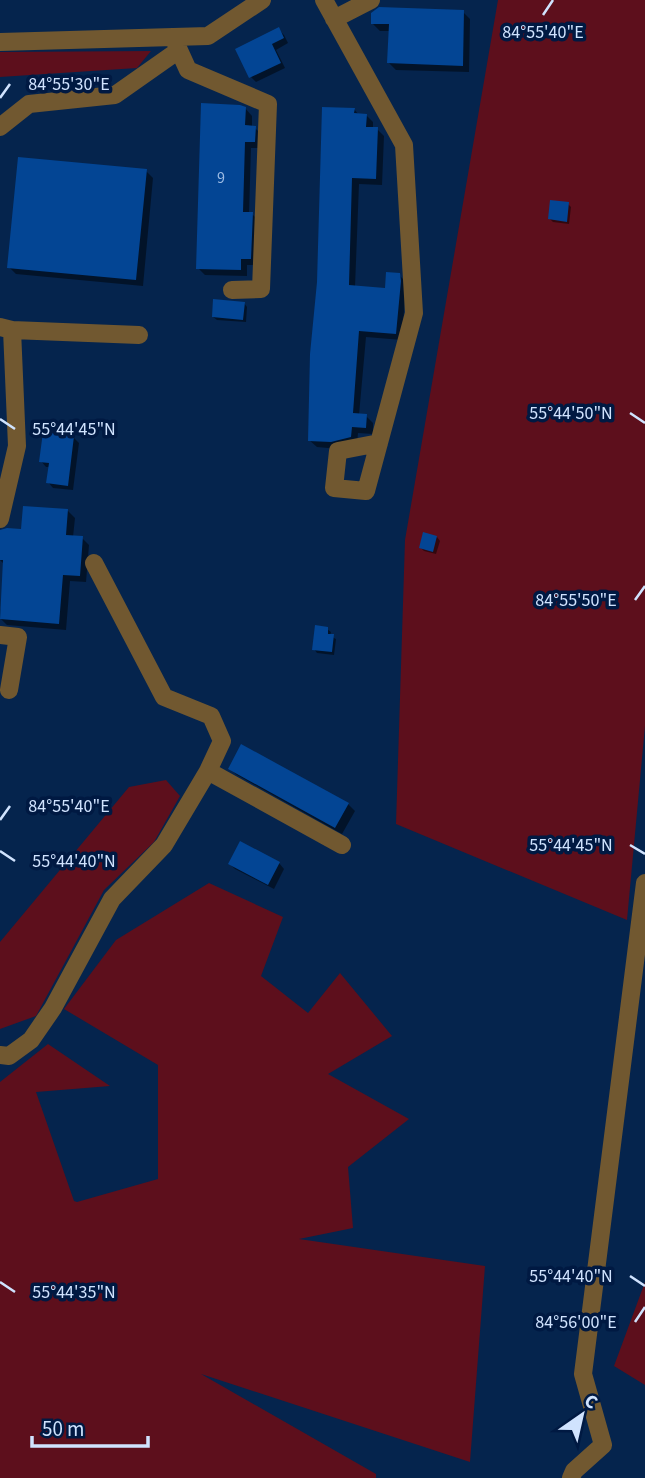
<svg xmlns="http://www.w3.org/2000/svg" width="645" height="1478" font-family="'Source Sans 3',sans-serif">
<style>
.green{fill:#5d0f1c}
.shadow{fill:#0007}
.building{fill:#034594}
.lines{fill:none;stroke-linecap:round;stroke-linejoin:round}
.minor{stroke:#715830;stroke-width:18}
.ticks{fill:none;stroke:#d0e3fe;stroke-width:2.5}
.labels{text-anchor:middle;stroke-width:7;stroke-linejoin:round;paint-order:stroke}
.number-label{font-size:16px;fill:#9dbce4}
.ticks-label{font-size:18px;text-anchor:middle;fill:#d0e3fe;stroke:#001942;stroke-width:7;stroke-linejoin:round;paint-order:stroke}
</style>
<rect width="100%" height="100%" fill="#05244d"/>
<path class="green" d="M498 0H645V726L627 920 396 824 405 540Z
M151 51 137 68 0 77V52Z
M166 780 180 796 154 842 104 890 36 1016 0 1029V942L129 787Z
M209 883 283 917 261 976 308 1013 340 973 392 1036 328 1074 409 1119 348 1167 353 1228 299 1239 485 1266 470 1462 201 1374 376 1474V1478H0V1082L48 1044 110 1086 36 1092 74 1201 77 1202 158 1179V1065L64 1009 116 940Z
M645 1282V1385L614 1366Z"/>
<path class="shadow" d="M463 12 470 19 469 72 396 70 389 63 390 31H380L373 24Z
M279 30 284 35 288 43 276 50 285 68 256 82 251 77Z
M245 108 252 116V127L255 128 262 135V148H251L249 214H252L259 221 257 265H247V276L205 275 198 268Z
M354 109 359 115H366L373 122V129H377L384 136 382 185 359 184 355 287 386 290 399 275 406 282 402 340 366 337 359 415 366 416 373 423V434L358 433 357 444 339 449 317 447 309 440Z
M146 171 153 178 143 286 16 274 9 267Z
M568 204 571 207 569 224 553 222 550 219Z
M244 303 247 307 246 322 217 320 213 317Z
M74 438 79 443 73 490 53 488 48 482 50 467H46L41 461Z
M68 511 75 518 73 537 82 538 89 545 86 582 70 581 66 630 7 625 0 618 5 565 0 560V545L23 531Z
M437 537 440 541 436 554 424 551 421 548Z
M327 629 331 632 330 636 336 639 334 655 317 653 314 649Z
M230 769 348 804 355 811 342 834 237 775Z
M279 863 284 869 274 889 235 869 230 864Z"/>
<path class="building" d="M379 7 464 10 463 66 387 63 389 24H371V13Z
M279 27 284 38 272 44 281 63 249 78 235 49Z
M201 103 240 105 246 107 245 125 256 126 255 142H245L243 212H253L251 259H241V270L196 269Z
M322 107 355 108 354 113 367 114 366 127H378L376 179 352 178 349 285 385 288 386 272 400 273 401 281 396 334 359 331 353 413 367 414 366 428 352 427 351 437 331 442 308 441 310 354 317 282Z
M18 157 147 169 136 280 7 268Z
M550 200 569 202 567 222 548 219Z
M213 299 245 302 243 320 212 317Z
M43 432 74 436 68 486 46 483 49 463 39 462Z
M23 506 68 509 66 535 83 536 80 576 63 575 59 624 0 619 3 560H0V530L7 528 21 529Z
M423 532 437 536 433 552 419 548Z
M315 625 328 627V634H334L332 652 312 650Z
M241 744 349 803 335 828 228 769Z
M240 841 280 862 268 885 228 864Z"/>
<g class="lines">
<path class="minor" d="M324 0 404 145 414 313 366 491 334 488 338 451 379 443
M334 19 371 0
M173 37 188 70 268 104 261 289 232 290
M0 42 208 36 262 0
M0 127 29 104 115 95 179 50
M0 327 12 330 139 335
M0 519 17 446 12 330
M94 563 164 697 211 716 222 741 208 771
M0 635 18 637 9 690
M0 1055 9 1056 31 1040 53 1008 112 899 164 845 208 771 342 845
M571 1478 574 1471 603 1445 583 1374 645 883"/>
</g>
<path class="ticks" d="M543 15 553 0M0 98 10 84M630 413 645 423M0 419 15 429M635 600 645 586M0 820 10 806M630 845 645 854M0 851 15 861M630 1276 645 1286M0 1282 15 1292M635 1322 645 1307"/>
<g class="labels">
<g class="number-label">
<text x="221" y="183">9</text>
</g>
</g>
<g class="ticks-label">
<text x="543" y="38">84°55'40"E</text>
<text x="69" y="90">84°55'30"E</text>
<text x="571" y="419">55°44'50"N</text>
<text x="74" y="435">55°44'45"N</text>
<text x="576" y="606">84°55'50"E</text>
<text x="69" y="812">84°55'40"E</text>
<text x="571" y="851">55°44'45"N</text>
<text x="74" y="867">55°44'40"N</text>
<text x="571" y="1282">55°44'40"N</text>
<text x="74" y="1298">55°44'35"N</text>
<text x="576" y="1328">84°56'00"E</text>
</g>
<g transform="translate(582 1415) rotate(34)" stroke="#001942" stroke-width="5" paint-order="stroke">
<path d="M0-5L12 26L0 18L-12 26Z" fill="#d0e3fe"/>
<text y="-10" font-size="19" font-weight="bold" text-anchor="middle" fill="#d0e3fe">С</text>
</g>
<path d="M32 1436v10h116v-10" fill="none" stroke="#d0e3fe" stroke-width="3.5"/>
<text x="42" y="1436" font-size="21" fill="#d0e3fe" stroke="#001942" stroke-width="5" paint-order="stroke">50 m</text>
</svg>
